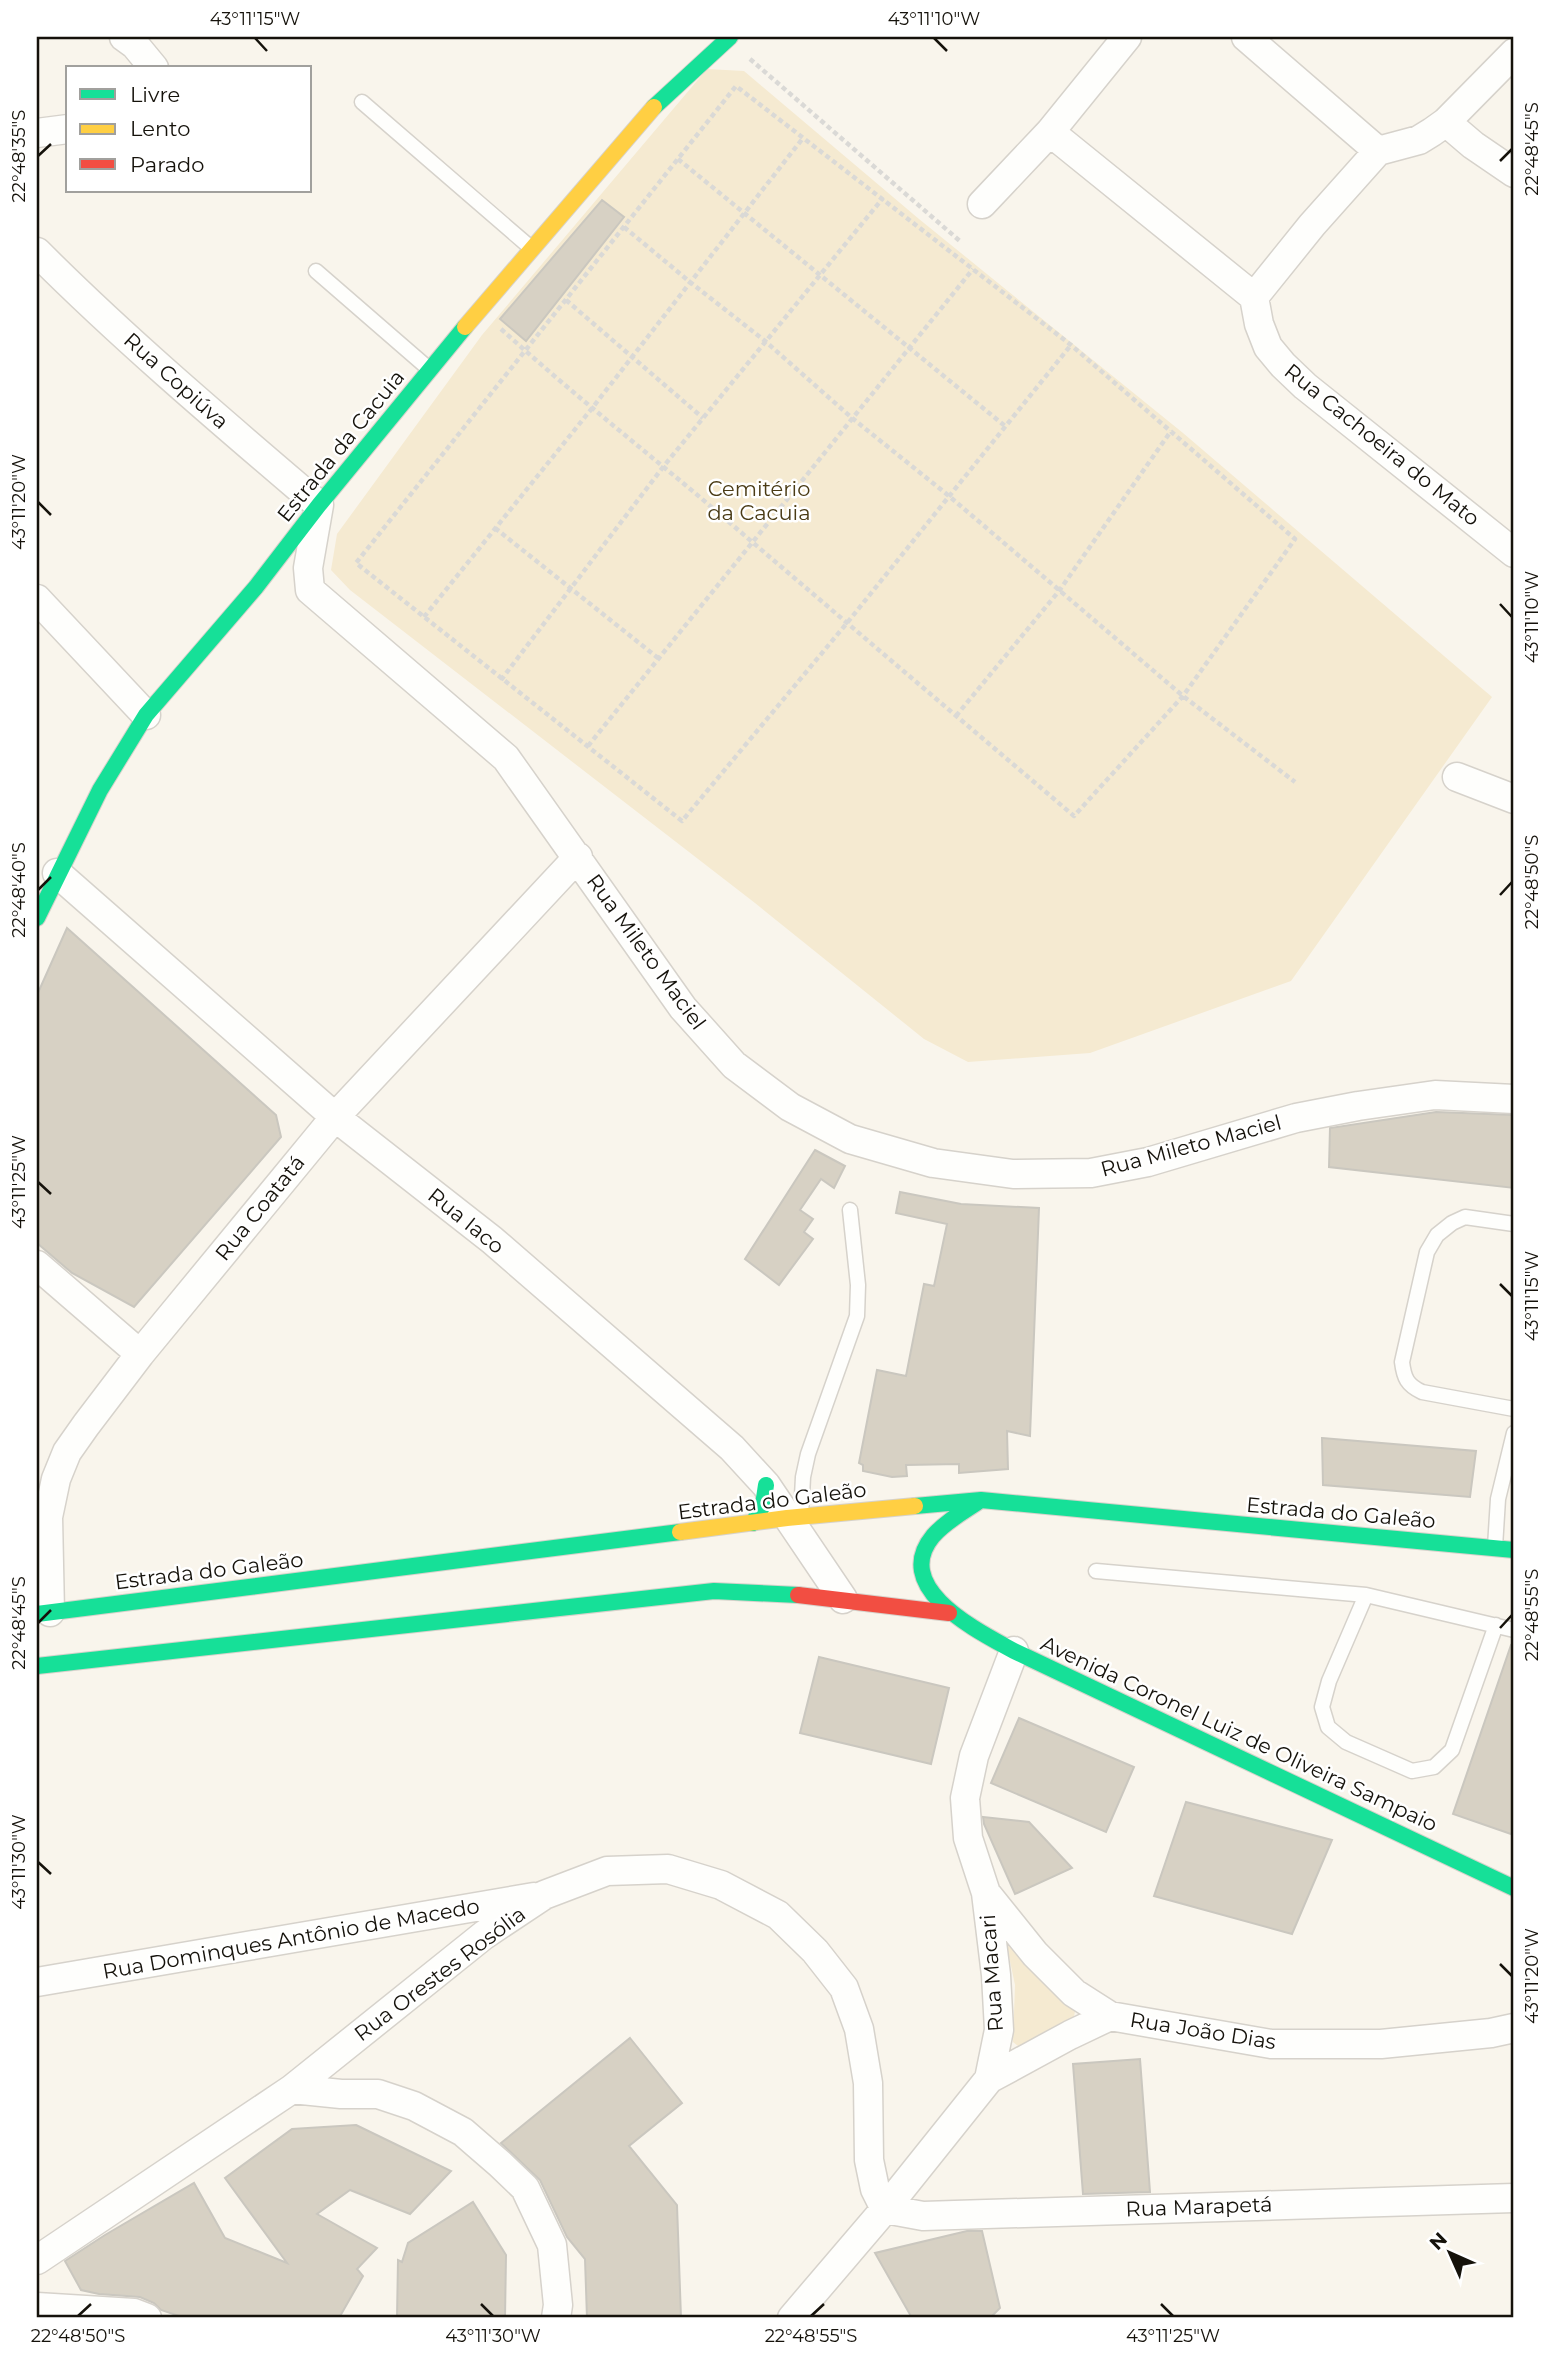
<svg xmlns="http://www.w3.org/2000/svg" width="1551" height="2355" font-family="Montserrat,sans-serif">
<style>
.green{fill:#f5ead1}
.building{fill:#d7d1c4;stroke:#cac7bf;stroke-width:2}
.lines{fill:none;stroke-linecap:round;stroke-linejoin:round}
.lane-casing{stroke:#d6d2cb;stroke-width:17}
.street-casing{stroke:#d6d2cb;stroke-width:31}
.fast-casing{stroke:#d6d2cb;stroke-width:18}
.slow-casing{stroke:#d6d2cb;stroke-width:18}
.jam-casing{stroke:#d6d2cb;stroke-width:18}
.path{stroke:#dad9d6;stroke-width:4.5;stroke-dasharray:5 3.5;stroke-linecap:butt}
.lane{stroke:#fefefc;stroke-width:14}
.street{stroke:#fefefc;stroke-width:28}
.fast{stroke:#16e098;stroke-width:16}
.slow{stroke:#ffcf43;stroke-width:16}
.jam{stroke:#f24e42;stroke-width:16}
.ticks{fill:none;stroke:#15120b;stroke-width:2.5}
.labels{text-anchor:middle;stroke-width:5;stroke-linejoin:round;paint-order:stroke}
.street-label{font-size:21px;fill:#15120b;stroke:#fff}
.park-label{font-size:21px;fill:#4a3b15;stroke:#fff}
.neatline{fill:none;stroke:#15120b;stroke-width:2.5}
.ticks-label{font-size:18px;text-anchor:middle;fill:#15120b}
</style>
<rect width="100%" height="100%" fill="#f9f5ec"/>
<path class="green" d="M707 69 744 71 919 219 1183 433 1492 697 1291 981 1090 1053 968 1062 924 1039 755 903 350 590 331 570 337 534 482 335Z
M1005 1937 1076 2007 1073 2021 1023 2050 1013 2042 1015 1985Z"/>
<path class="building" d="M602 200 624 217 526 341 500 319Z
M67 928 276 1115 281 1137 134 1307 72 1273 37 1243V995Z
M1436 1112 1514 1115V1188L1329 1167 1330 1128Z
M815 1150 845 1166 834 1188 821 1179 800 1210 813 1219 804 1232 813 1239 779 1285 745 1259Z
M900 1192 961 1204 1039 1208 1030 1436 1007 1431 1008 1469 959 1473V1464L906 1465 907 1476 892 1477 863 1471V1465L859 1463 877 1370 906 1376 924 1284 934 1286 947 1224 896 1213Z
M1322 1438 1476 1451 1470 1497 1323 1485Z
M1511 1645 1514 1646V1835L1453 1814Z
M819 1657 949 1688 931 1764 800 1733Z
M1019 1718 1134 1767 1106 1832 991 1783Z
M1186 1802 1332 1840 1292 1934 1154 1896Z
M983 1817 1029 1822 1072 1868 1015 1894 984 1824Z
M630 2038 682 2103 629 2146 677 2205 681 2318H587L585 2259 567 2237 540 2180 501 2143Z
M1140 2059 1150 2192 1083 2194 1073 2064Z
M356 2125 451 2171 410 2214 350 2190 317 2214 377 2248 357 2269 363 2276 339 2318H185L161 2310 154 2303 140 2297 99 2294 81 2290 65 2261 105 2235 194 2183 225 2238 287 2263 225 2178 292 2129Z
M473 2202 506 2255 505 2318H397L398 2260 402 2262 408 2243Z
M967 2231H982L1000 2308 990 2318H912L875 2253Z"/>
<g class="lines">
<defs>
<path id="lane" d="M362 102 531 248
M316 271 429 369
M1514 1224 1465 1217 1452 1223 1437 1235 1427 1252 1402 1362C1404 1378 1407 1385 1422 1392L1514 1409
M801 1515 803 1477 808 1454 857 1316 858 1285 850 1210
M1495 1547 1498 1499 1514 1433
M1096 1571 1366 1595 1514 1630
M1366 1595 1329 1681 1322 1707 1328 1727 1346 1742 1412 1771 1434 1767 1452 1750 1496 1625"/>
<path id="street" d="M124 37 135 45 154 68
M1246 37 1378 151
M1446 122 1473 145 1514 173
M1050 132 1254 297 1259 324 1268 347 1283 365 1305 386 1514 553
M37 133 68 129
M982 204 1050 132 1127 37
M37 252C126 341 223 423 319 505L308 568 310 590 506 758 683 1008 734 1065 790 1107 850 1139 933 1163 1013 1174 1091 1173 1148 1162 1296 1118 1358 1106 1435 1095 1514 1099
M1254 297 1312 225 1378 151 1419 140 1432 132 1446 122 1514 53
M37 599 146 715
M1457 777 1514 799
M57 873 335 1117 492 1240 732 1448 766 1485 843 1599
M37 1265 140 1354
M50 1612 48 1517 56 1479 67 1452 86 1425 140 1354 335 1117 578 857
M986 1893 1035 1954 1074 1993 1110 2016
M37 1982 534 1897
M989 2079 1070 2035 1110 2016 1271 2044H1381L1491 2033 1514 2028
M292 2089 341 2094H378L414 2106 463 2132 500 2164 525 2188 552 2245 558 2305 556 2318
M37 2260 292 2089 484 1935 544 1895 607 1871 668 1869 721 1885 778 1915 815 1951 844 1988 859 2029 868 2083 869 2160 875 2189 885 2209 923 2216 1514 2198
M37 2307 134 2313 147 2318
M792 2318 885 2209 989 2079 999 2030 996 1975 986 1893 968 1838 965 1798 974 1756 1014 1651"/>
<path id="fast" d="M654 107 730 37
M37 918 100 790 146 715 256 587 319 505 465 327
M981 1500C965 1511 946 1521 933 1536 890 1588 978 1631 1014 1651L1514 1888
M915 1506 981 1500 1514 1550
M753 1523 763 1505 766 1485
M37 1614 680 1532
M37 1666 714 1591 798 1595"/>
<path id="slow" d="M465 327 654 107
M680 1532 787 1518 915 1506"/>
<path id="jam" d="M798 1595 949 1613"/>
</defs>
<use href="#lane" class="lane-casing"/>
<use href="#street" class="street-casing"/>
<use href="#fast" class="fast-casing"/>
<use href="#slow" class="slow-casing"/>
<use href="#jam" class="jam-casing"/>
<path class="path" d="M750 59 961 242
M678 159 1005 426
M624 227 690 282 765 341 852 418 949 496 1183 696 1295 782
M566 300 703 418
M501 329C564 386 630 439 695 493 821 601 947 708 1074 816L1183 696 1295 539 1071 345 736 86 356 563 682 821 847 623 1071 345
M495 528 658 658
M424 617 593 407 803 138
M501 680 663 467 883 198
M956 716 1059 591 1171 431
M588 746 973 269"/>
<use href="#lane" class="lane"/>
<use href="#street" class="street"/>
<use href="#fast" class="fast"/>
<use href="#slow" class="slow"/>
<use href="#jam" class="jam"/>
</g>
<path class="ticks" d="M255 38 267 51M934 38 947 51M38 156 51 144M1500 161 1512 149M38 502 51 515M1500 604 1512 617M38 890 51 877M1500 895 1512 882M38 1182 51 1194M1500 1284 1512 1296M38 1623 51 1610M1500 1628 1512 1615M38 1862 51 1874M1500 1964 1512 1976M481 2304 493 2316M1161 2304 1173 2316M78 2316 91 2304M811 2316 824 2304"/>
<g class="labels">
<g class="street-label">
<text transform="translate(176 381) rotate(42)" y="7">Rua Copiúva</text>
<text transform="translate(1382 445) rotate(39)" y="7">Rua Cachoeira do Mato</text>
<text transform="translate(341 446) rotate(-51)" y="7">Estrada da Cacuia</text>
<text transform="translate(646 952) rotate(54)" y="7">Rua Mileto Maciel</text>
<text transform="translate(1191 1146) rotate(-15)" y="7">Rua Mileto Maciel</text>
<text transform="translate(260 1208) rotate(-51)" y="7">Rua Coatatá</text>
<text transform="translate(466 1221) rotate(39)" y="7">Rua Iaco</text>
<text transform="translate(772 1501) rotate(-7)" y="7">Estrada do Galeão</text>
<text transform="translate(1341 1513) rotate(5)" y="7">Estrada do Galeão</text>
<text transform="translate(209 1571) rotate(-7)" y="7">Estrada do Galeão</text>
<text transform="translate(1239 1734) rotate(25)" y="7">Avenida Coronel Luiz de Oliveira Sampaio</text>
<text transform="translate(291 1939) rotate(-10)" y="7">Rua Dominques Antônio de Macedo</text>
<text transform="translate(992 1973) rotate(-94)" y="7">Rua Macari</text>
<text transform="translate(440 1974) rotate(-37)" y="7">Rua Orestes Rosólia</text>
<text transform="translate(1203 2031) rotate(9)" y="7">Rua João Dias</text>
<text transform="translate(1199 2207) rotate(-2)" y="7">Rua Marapetá</text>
</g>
<g class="park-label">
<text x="759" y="496">Cemitério<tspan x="759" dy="24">da Cacuia</tspan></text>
</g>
</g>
<rect width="1551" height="2355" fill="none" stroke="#ffffff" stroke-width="77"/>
<rect x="66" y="66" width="245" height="126" fill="#ffffff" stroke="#a1a09d" stroke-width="2"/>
<rect x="80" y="89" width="35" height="10" fill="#16e098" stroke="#a1a09d" stroke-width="2"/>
<text x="130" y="102" font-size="21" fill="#15120b">Livre</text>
<rect x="80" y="124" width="35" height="10" fill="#ffcf43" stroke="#a1a09d" stroke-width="2"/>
<text x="130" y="136" font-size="21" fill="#15120b">Lento</text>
<rect x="80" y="159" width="35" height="10" fill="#f24e42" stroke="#a1a09d" stroke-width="2"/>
<text x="130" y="172" font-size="21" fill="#15120b">Parado</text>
<g transform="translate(1450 2253) rotate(315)" stroke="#ffffff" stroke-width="5" paint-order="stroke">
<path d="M0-5L12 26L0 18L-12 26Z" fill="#15120b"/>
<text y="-10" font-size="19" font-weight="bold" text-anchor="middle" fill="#15120b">N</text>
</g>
<rect x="38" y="38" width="1474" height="2278" class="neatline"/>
<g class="ticks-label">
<text x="255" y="25">43°11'15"W</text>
<text x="934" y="25">43°11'10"W</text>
<text transform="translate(1532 149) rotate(-90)" y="6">22°48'45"S</text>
<text transform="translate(19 156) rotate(-90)" y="6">22°48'35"S</text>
<text transform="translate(19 502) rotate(-90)" y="6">43°11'20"W</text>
<text transform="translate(1532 617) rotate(-90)" y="6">43°11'10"W</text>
<text transform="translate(1532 882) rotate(-90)" y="6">22°48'50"S</text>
<text transform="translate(19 890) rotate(-90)" y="6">22°48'40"S</text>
<text transform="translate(19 1182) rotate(-90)" y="6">43°11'25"W</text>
<text transform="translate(1532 1296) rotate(-90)" y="6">43°11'15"W</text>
<text transform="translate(1532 1615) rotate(-90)" y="6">22°48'55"S</text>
<text transform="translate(19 1623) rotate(-90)" y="6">22°48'45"S</text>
<text transform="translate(19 1862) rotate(-90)" y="6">43°11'30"W</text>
<text transform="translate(1532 1976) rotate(-90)" y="6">43°11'20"W</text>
<text x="78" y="2342">22°48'50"S</text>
<text x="493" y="2342">43°11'30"W</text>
<text x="811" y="2342">22°48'55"S</text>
<text x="1173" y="2342">43°11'25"W</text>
</g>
</svg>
